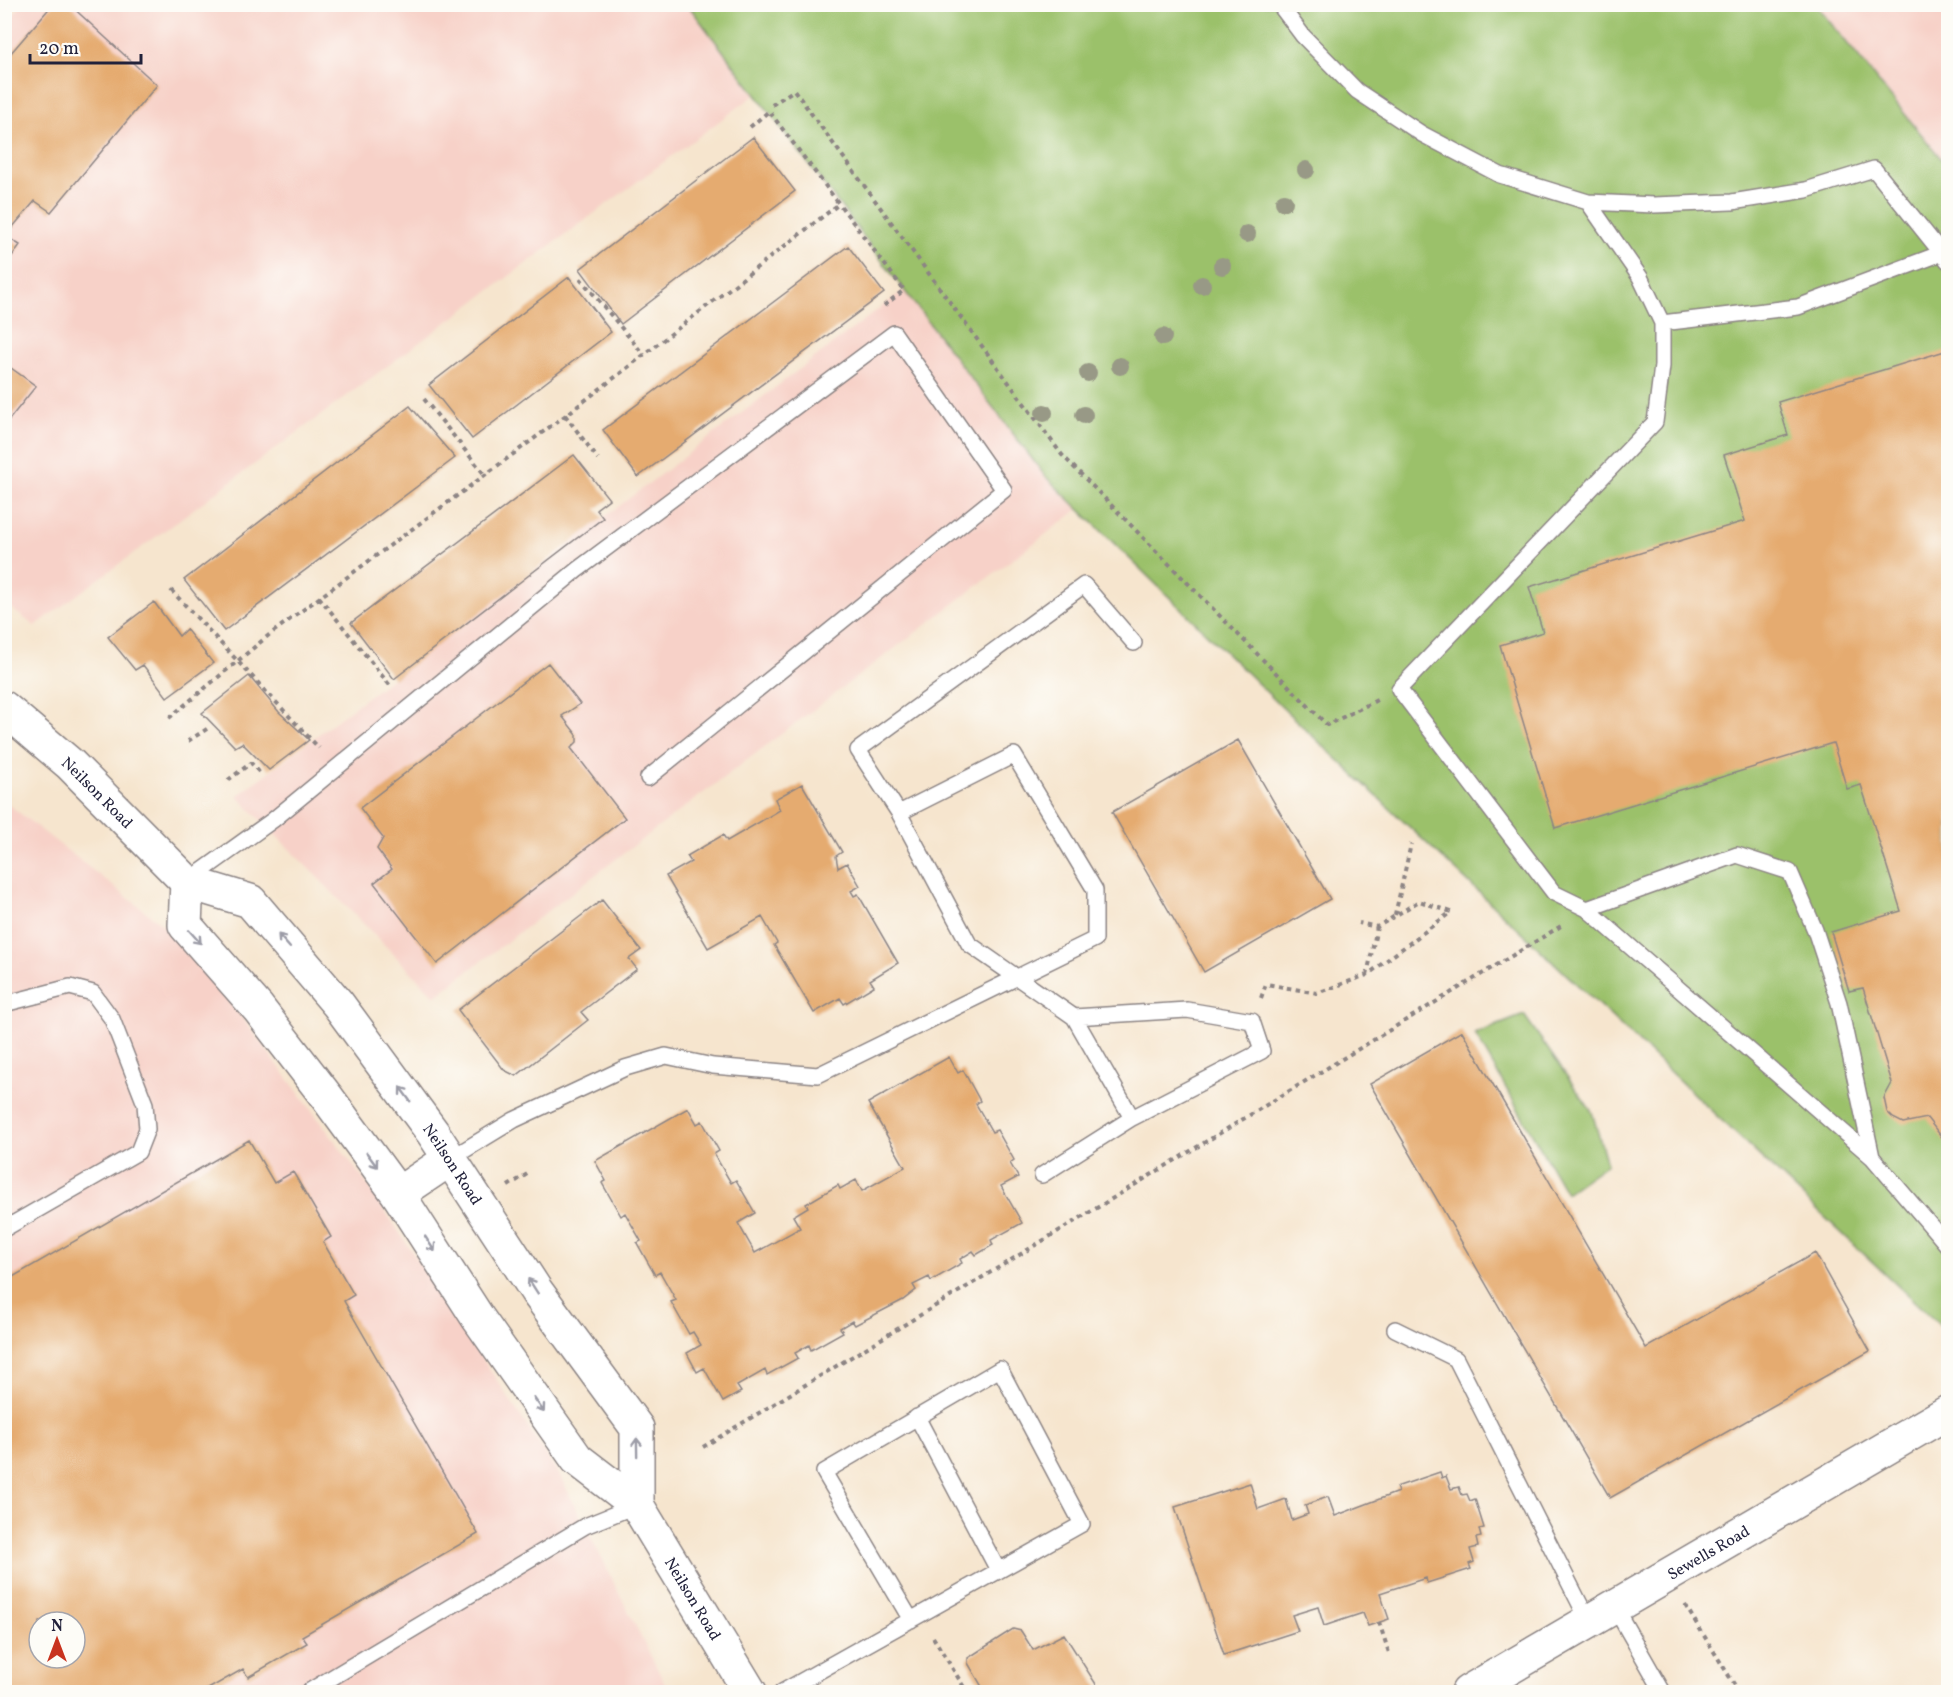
<svg xmlns="http://www.w3.org/2000/svg" width="1953" height="1697" font-family="Vollkorn,serif">
<style>
.built{fill:#f7d1c8;fill-rule:evenodd}
.green{fill:#9bc16b;stroke:#5e7253;stroke-width:1.5}
.building{fill:#e5ab70;fill-rule:evenodd}
.lines{fill:none;stroke-linecap:round;stroke-linejoin:round}
.lane-casing{stroke:#8c8484;stroke-width:18}
.secondary-casing{stroke:#8c8484;stroke-width:36}
.path{stroke:#8c8484;stroke-width:4;stroke-dasharray:4.5 4.5;stroke-linecap:butt}
.lane{stroke:#fff;stroke-width:15}
.secondary{stroke:#fff;stroke-width:33}
.tree{fill:#989986}
.oneway{stroke:#9c9ca7}
.labels{text-anchor:middle;stroke-width:6;stroke-linejoin:round;paint-order:stroke}
.street-label{font-size:16px;fill:#22223b;stroke:#fdfcf7}
</style>
<rect width="100%" height="100%" fill="#fdfcf7"/>
<filter id="ink" filterUnits="userSpaceOnUse"><feTurbulence type="fractalNoise" baseFrequency=".0167" numOctaves="2"/><feDisplacementMap in="SourceGraphic" scale="12" xChannelSelector="R" yChannelSelector="G"/><feConvolveMatrix kernelMatrix="1 2 1 2 8 2 1 2 1" color-interpolation-filters="sRGB"/></filter>
<filter id="wash" filterUnits="userSpaceOnUse"><feTurbulence type="fractalNoise" baseFrequency=".008" numOctaves="4" result="noise"/><feDisplacementMap in="SourceGraphic" scale="24" xChannelSelector="R" yChannelSelector="G"/><feGaussianBlur stdDeviation="1.35" result="paint"/><feColorMatrix in="noise" values="0 0 0 0 0 0 0 0 0 0 0 0 0 0 0 0 0 1.4 0 .05"/><feComposite in="paint" operator="in"/></filter>
<g filter="url(#wash)">
<rect width="100%" height="100%" fill="#f6e5ce"/>
<path class="built" d="M22 5H688L756 94 35 626 5 604 4 25Z
M1816 5H1948V167L1908 117Z
M904 290 1079 509 435 996 237 796Z
M4 801 187 944 370 1188 560 1476 669 1692H5ZM39 1622H75V1658H39Z"/>
<path class="green" d="M688 5H1816L1948 167V1333L1286 711 1045 476Z
M1524 1015 1592 1112 1607 1164 1566 1193 1475 1034Z"/>
<g id="blocks">
<path class="building" d="M53 4H69L157 85 51 212 35 201 5 236 20 245 4 267V61Z
M753 137 795 191 621 324 580 269Z
M848 246 884 293 638 477 603 430Z
M569 277 611 332 472 439 429 385Z
M1948 350V1145L1927 1118 1903 1123 1893 1118 1887 1112 1884 1098 1892 1083 1863 988 1849 991 1831 932 1901 911 1861 785 1847 789 1833 743 1555 828 1500 645 1543 632 1529 587 1745 521 1724 455 1788 435 1778 402Z
M4 363 36 386 4 426Z
M410 406 455 458 224 631 184 580Z
M574 455 609 499 596 509 603 518 394 679 351 623Z
M154 602 179 636 186 629 213 663 167 697 143 665 135 670 108 637Z
M548 663 580 704 562 716 577 735V742L571 748 625 818 437 964 374 883 392 869 377 849 383 838 360 808Z
M249 676 279 712 309 740 269 770 242 743 235 747 202 713Z
M1238 740 1330 899 1204 972 1112 812Z
M802 784 842 852 836 856 838 868 847 863 860 886 851 891 854 896 858 894 898 963 870 980 874 986 844 1004 840 998 814 1013 774 945 777 943 762 917 708 948 666 876 691 862 687 856 723 835 727 841 780 810 775 799Z
M602 900 641 950 629 959 637 969 581 1012 588 1020 516 1076 504 1070 458 1010Z
M1462 1031 1646 1348 1815 1253 1870 1351 1610 1498 1370 1084Z
M949 1057 958 1073 963 1070 980 1101 976 1104 992 1132 997 1130 1014 1160 1010 1163 1018 1177 1001 1186 1022 1223 991 1240 993 1245 976 1255 973 1251 960 1259 962 1263 931 1281 929 1277 913 1285 916 1290 903 1300 855 1325 852 1321 840 1328 843 1332 811 1350 809 1345 795 1353 798 1358 767 1375 765 1370 737 1386 741 1392 723 1402 704 1368 697 1372 687 1353 701 1345 693 1332 689 1334 671 1302 676 1300 660 1272 655 1275 637 1243 641 1241 625 1213 621 1216 602 1183 606 1181 595 1161 688 1108 697 1124 702 1121 719 1151 714 1154 731 1183 736 1180 755 1213 738 1223 755 1253 800 1228 793 1216 808 1207 806 1204 838 1185 840 1189 856 1180 862 1191 905 1167 868 1103Z
M249 1140 274 1183 293 1172 331 1237 323 1242 354 1295 344 1301 478 1534 302 1636 307 1643 248 1677 243 1669 203 1692H4V1282ZM39 1622H75V1658H39Z
M1440 1472 1442 1478 1446 1476 1451 1489 1459 1487 1462 1495 1467 1494 1470 1501 1475 1499 1484 1528 1479 1529 1481 1537 1476 1538 1478 1547 1470 1549 1474 1562 1469 1564 1471 1569 1427 1583 1426 1578 1380 1593 1389 1619 1368 1626 1363 1613 1324 1626 1318 1607 1292 1615 1298 1631 1224 1655 1175 1507 1250 1483 1258 1509 1286 1499 1292 1520 1308 1514 1305 1505 1328 1497 1335 1516 1398 1492 1396 1487Z
M1013 1629 1021 1631 1033 1650 1064 1634 1101 1692H985L968 1663V1658Z"/>
</g>
</g>
<g filter="url(#ink)">
<use href="#blocks" fill-opacity="0" stroke="#8c8484" stroke-width="1.5"/>
<g class="lines">
<defs>
<path id="lane" d="M1279 4 1303 36 1357 91 1422 134 1500 175 1588 202 1654 205 1732 202 1806 190 1874 169 1948 261
M1588 202 1640 277 1662 323V366L1655 422 1399 689 1554 893 1587 909 1872 1157 1948 1246
M1662 323 1798 307 1942 253
M188 881 273 820 577 570 894 333 1004 490 648 778
M1587 909 1737 855 1790 872 1815 930 1839 1003 1872 1157
M4 1004 70 987 93 993 112 1019 145 1104 147 1129 138 1152 4 1229
M1132 1118 1074 1017 969 944 899 813 858 750 1084 585 1134 643
M450 1159 514 1120 625 1068 666 1056 713 1066 818 1075 1095 939V890L1014 755 899 813
M1042 1175 1132 1118 1262 1051 1252 1021 1187 1010 1074 1017
M1395 1329 1456 1359 1589 1622
M917 1417 998 1570
M1614 1606 1663 1692
M308 1692 585 1526 637 1505
M782 1692C882 1636 982 1580 1082 1524L1000 1369 824 1472 911 1620"/>
<g id="secondary">
<path id="s1" d="M4 708 70 764 187 882 250 901 338 1004 433 1133 537 1292 637 1428V1505"/>
<path id="s2" d="M187 882 185 925 258 1008 326 1096 398 1194 478 1318 577 1459 637 1505 750 1692"/>
<path d="M398 1194 450 1159"/>
<path id="s3" d="M1468 1692 1948 1412"/>
</g>
</defs>
<use href="#lane" class="lane-casing"/>
<use href="#secondary" class="secondary-casing"/>
<path class="path" d="M772 105 794 90 1062 455 1327 725 1377 700
M750 127 769 111 904 290 881 308
M580 278 644 355
M424 399 485 475
M565 415 598 459
M171 590 319 748
M319 597 392 688
M169 718 269 635 570 412 839 204
M188 741 210 727
M228 780 251 763 261 774
M1395 915 1411 844
M1367 975 1377 927
M1261 998 1266 984 1317 993 1367 975 1451 912 1419 901 1377 927 1359 923
M508 1186 529 1173
M703 1447 1561 926
M1685 1605 1739 1692
M1379 1622 1389 1653
M933 1637 967 1692"/>
<use href="#lane" class="lane"/>
<use href="#secondary" class="secondary"/>
</g>
<g class="tree">
<circle cx="1306" cy="170" r="9"/>
<circle cx="1284" cy="202" r="9"/>
<circle cx="1247" cy="234" r="9"/>
<circle cx="1222" cy="266" r="9"/>
<circle cx="1202" cy="285" r="9"/>
<circle cx="1163" cy="337" r="9"/>
<circle cx="1120" cy="366" r="9"/>
<circle cx="1088" cy="373" r="9"/>
<circle cx="1044" cy="413" r="9"/>
<circle cx="1084" cy="415" r="9"/>
</g>
<defs><path id="oneway-shaft" d="M-6 0H5M1.5-3L5.5 0L1.5 3" fill="none" stroke-width="1.6" stroke-linecap="round" stroke-linejoin="round" transform="scale(1.5)"/></defs>
<g class="oneway">
<use href="#oneway-shaft" transform="translate(195 937) rotate(48)"/>
<use href="#oneway-shaft" transform="translate(284 941) rotate(-131)"/>
<use href="#oneway-shaft" transform="translate(405 1094) rotate(-126)"/>
<use href="#oneway-shaft" transform="translate(372 1160) rotate(54)"/>
<use href="#oneway-shaft" transform="translate(430 1244) rotate(57)"/>
<use href="#oneway-shaft" transform="translate(533 1286) rotate(-123)"/>
<use href="#oneway-shaft" transform="translate(539 1405) rotate(55)"/>
<use href="#oneway-shaft" transform="translate(637 1447) rotate(-91)"/>
</g>
</g>
<g class="labels">
<g class="street-label">
<text dy="6" stroke="none"><textPath href="#s1" startOffset="126">Neilson Road</textPath></text>
<text dy="6" stroke="none"><textPath href="#s1" startOffset="651">Neilson Road</textPath></text>
<text dy="6" stroke="none"><textPath href="#s3" startOffset="278">Sewells Road</textPath></text>
<text dy="6" stroke="none"><textPath href="#s2" startOffset="891">Neilson Road</textPath></text>
</g>
</g>
<rect width="1953" height="1697" fill="none" stroke="#fdfcf7" stroke-width="24"/>
<g transform="translate(57 1640)"><circle r="28" fill="#fdfcf7" stroke="#a5a5ac" stroke-width="1.5"/>
<path d="M0-4.5L10 22L0 15L-10 22Z" fill="#c8321e"/>
<text y="-9" font-size="16" font-weight="bold" text-anchor="middle" fill="#22223b">N</text>
</g>
<path d="M30 54v9h111v-9" fill="none" stroke="#22223b" stroke-width="3"/>
<text x="39" y="54" font-size="18" fill="#22223b" stroke="#fdfcf7" stroke-width="4.5" paint-order="stroke">20 m</text>
</svg>
